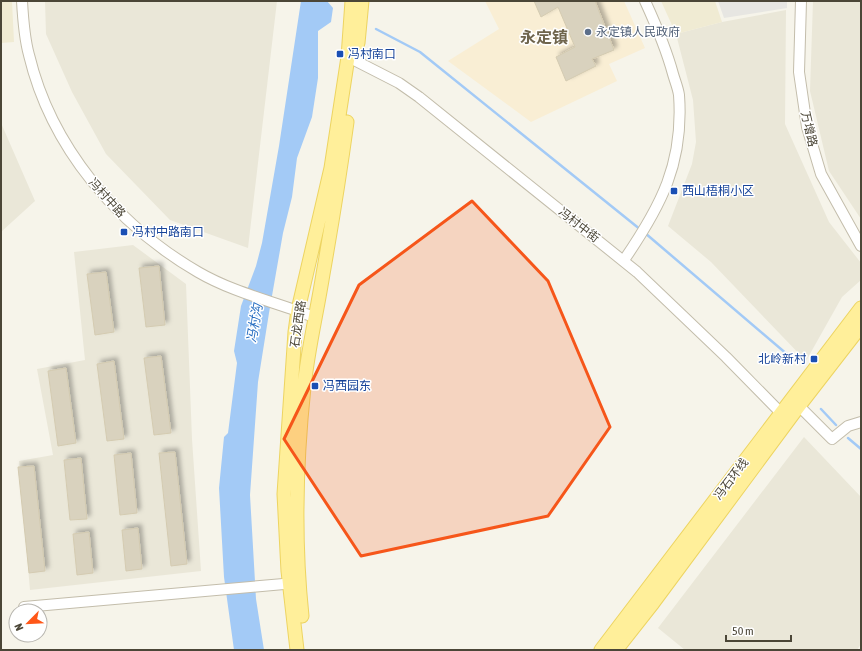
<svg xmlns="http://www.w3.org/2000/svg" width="862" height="651" font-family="'Asap Condensed','Noto Sans SC',sans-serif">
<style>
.residential{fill:#eae7d8}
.commercial{fill:#f9eed4}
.education{fill:#f0ebd3}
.parking{fill:#e7e6e2}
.water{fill:#a3caf6}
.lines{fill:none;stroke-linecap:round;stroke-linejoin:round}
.stream{stroke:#a3caf6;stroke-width:2.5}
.building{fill:#d9d2be;stroke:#d4cbb1;filter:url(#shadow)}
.minor-casing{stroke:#c3bdab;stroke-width:12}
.major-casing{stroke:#edd461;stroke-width:15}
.minor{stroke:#fff;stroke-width:10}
.major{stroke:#ffef9a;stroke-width:13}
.marked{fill:#f6561a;fill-opacity:0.2;stroke:#f6561a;stroke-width:3;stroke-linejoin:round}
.service-dot{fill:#5c6f8a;stroke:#fff;stroke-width:1.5}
.transit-dot{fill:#1a4fb4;stroke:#fff;stroke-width:1.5}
.labels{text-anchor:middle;stroke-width:3;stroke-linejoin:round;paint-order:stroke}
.service-label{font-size:12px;fill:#4e5e75;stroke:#fff;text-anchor:start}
.transit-label{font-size:12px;fill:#164399;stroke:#fff;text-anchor:start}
.street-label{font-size:12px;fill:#4b4637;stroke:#fff}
.water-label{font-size:13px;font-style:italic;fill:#266dc1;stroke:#fff}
.district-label{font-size:16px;font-weight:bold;fill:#6f654d;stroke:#fff}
</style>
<defs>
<filter id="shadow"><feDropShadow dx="3.5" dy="-3.5" stdDeviation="2" flood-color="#0004"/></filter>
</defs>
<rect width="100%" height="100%" fill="#f6f4ea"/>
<path class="residential" d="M45 1H277L248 248 170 220 106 154 72 92 46 34Z
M813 1H861V219L829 171 810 91Z
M786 10 785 124 829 222 861 263V280L842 297 806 361 711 262 668 226 692 164 696 142 693 100 676 34 722 22Z
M1 123 35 201 1 232Z
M133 245 186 284 192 439 201 571 30 590 19 461 53 455 37 369 85 360 74 252Z
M804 437 861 497V644L857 650H685L658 628Z"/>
<path class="commercial" d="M485 1H624L645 48 609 64 617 81 531 122 448 61 499 29Z"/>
<path class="education" d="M1 1H12L14 42 1 43Z
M661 1H715L722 22 676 34Z"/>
<path class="parking" d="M718 1H787V8L724 18Z"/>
<path class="water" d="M301 1H327L333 8 331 22 318 31V78L312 117 297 158 292 197 283 233 269 313 258 382 250 495 256 599 264 650H234L224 577 219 488 224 437 228 433 237 363 234 351 241 306 256 266 262 243 279 146Z"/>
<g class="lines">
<path class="stream" d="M376 29 420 52 641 230
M645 233 795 361
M821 409 836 425
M848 438 861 449"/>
</g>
<path class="building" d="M534 1H595L614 50 592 59 596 66 566 81 556 57 575 47 558 7 541 17Z
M159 266 165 325 146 327 139 268Z
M106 272 114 332 95 335 87 274Z
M161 356 171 433 154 435 144 358Z
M114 361 124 439 107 441 97 364Z
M66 368 76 443 58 446 48 371Z
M175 452 187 564 171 566 159 453Z
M131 453 137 513 120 515 114 455Z
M81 458 87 519 70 520 64 460Z
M34 466 45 571 29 573 18 467Z
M138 528 142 569 126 571 122 530Z
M89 532 93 573 77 575 73 534Z"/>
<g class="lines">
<defs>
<path id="minor" d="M22 1C23 19 24 37 29 55 51 147 117 225 198 272 234 293 276 302 314 317
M801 1 799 72 807 127 821 174 861 246
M356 61 399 83 419 97 637 272 726 357 781 413
M624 260C661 206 684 163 679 95 678 88 675 81 673 74 666 48 656 25 645 1
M799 406 832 439 848 426 861 422
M24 607 295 583"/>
<path id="major" d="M358 43 362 1
M302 616C294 540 296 463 304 387 308 349 317 312 323 274 332 223 340 173 347 122
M297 650 288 571 284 494 295 332 298 310 331 168 348 57 352 1
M601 650 861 308
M616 650 653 603 799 406 861 326"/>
</defs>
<use href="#minor" class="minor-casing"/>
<use href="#major" class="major-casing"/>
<use href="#minor" class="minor"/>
<use href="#major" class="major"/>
</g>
<path class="marked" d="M472 201 548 281 610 427 548 516 361 556 284 439 359 285Z"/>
<circle class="service-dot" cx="588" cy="32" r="4"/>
<g class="transit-dot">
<rect x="336" y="50" width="8" height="8" rx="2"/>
<rect x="670" y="187" width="8" height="8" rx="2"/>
<rect x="120" y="228" width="8" height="8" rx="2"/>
<rect x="810" y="355" width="8" height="8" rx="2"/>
<rect x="311" y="382" width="8" height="8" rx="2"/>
</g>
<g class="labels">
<g class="service-label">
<text x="596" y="36">永定镇人民政府</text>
</g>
<g class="transit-label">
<text x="348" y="58">冯村南口</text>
<text x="682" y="195">西山梧桐小区</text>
<text x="132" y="236">冯村中路南口</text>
<text x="806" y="363" text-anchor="end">北岭新村</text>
<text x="323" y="390">冯西园东</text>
</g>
<g class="street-label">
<text transform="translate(809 129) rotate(77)" y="4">万增路</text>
<text transform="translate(107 198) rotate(48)" y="4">冯村中路</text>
<text transform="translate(579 225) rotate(38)" y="4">冯村中街</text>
<text transform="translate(298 324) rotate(-82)" y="4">石龙西路</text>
<text transform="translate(731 479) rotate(-53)" y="4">冯石环线</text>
</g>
<g class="water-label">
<text transform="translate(254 323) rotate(-80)" y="5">冯村沟</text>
</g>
<g class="district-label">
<text x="544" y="43">永定镇</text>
</g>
</g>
<rect width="862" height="651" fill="none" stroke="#4b4637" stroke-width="4"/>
<g transform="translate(28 623) rotate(246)"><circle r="19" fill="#ffffff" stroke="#b7b5af"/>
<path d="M0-3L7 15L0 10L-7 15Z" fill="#ff5718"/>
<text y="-6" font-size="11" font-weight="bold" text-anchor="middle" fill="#4b4637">N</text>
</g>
<path d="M726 635v6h65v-6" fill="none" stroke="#4b4637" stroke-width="2"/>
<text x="732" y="635" font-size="12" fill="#4b4637" stroke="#ffffff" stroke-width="3" paint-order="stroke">50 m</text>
</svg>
